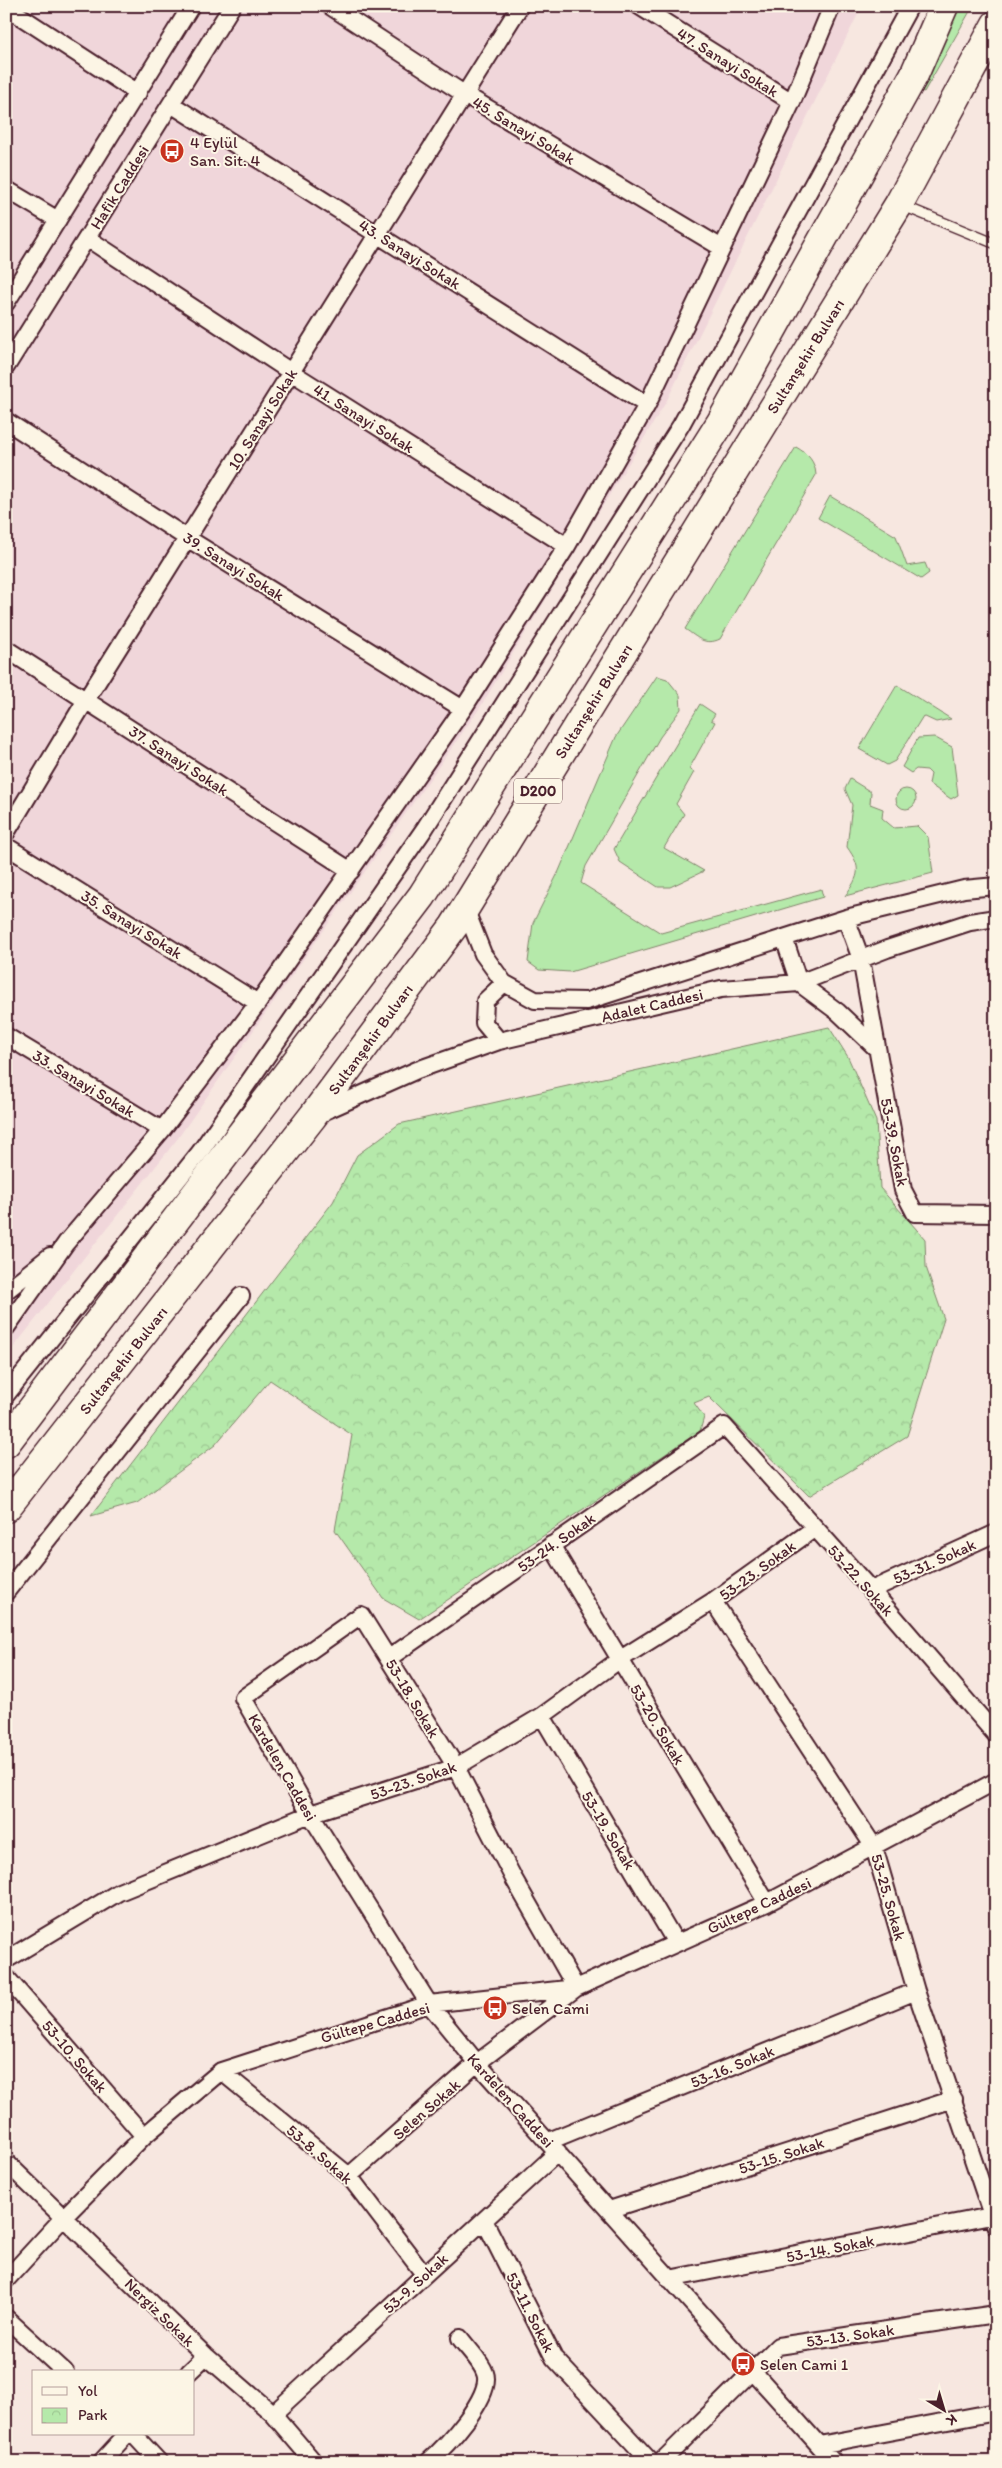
<svg xmlns="http://www.w3.org/2000/svg" width="1002" height="2468" font-family="Itim,sans-serif">
<style>
.built{fill:#f0d6da}
.green{fill:#b5e9aa;stroke:#80846a}
.park{fill:url(#park-crowns);stroke:#80846a}
.lines{fill:none;stroke-linecap:round;stroke-linejoin:round}
.service-casing{stroke:#4a1f2b;stroke-width:12}
.minor-casing{stroke:#4a1f2b;stroke-width:20}
.trunk-casing{stroke:#4a1f2b;stroke-width:31}
.service{stroke:#fcf5e5;stroke-width:9}
.minor{stroke:#fcf5e5;stroke-width:16}
.trunk{stroke:#fcf5e5;stroke-width:28}
.labels{text-anchor:middle;stroke-width:4;stroke-linejoin:round;paint-order:stroke}
.shield{fill:#fcf5e5;stroke:#7f5f63;stroke-width:1}
.shield-label{font-size:15px;font-weight:bold;fill:#4a1f2b}
.street-label{font-size:16px;fill:#4a1f2b;stroke:#fcf5e5}
.poi-label{font-size:16px;fill:#4a1f2b;stroke:#fcf5e5;text-anchor:start}
</style>
<defs>
<pattern id="park-crowns" width="20" height="18" patternUnits="userSpaceOnUse" patternTransform="scale(1.25)"><rect width="20" height="18" fill="#b5e9aa"/><path d="M2 6a3 3 0 1 1 6 0M12 15a3 3 0 1 1 6 0" fill="none" stroke="#9dc792"/></pattern>
</defs>
<rect width="100%" height="100%" fill="#f7e7e0"/>
<filter id="ink" filterUnits="userSpaceOnUse"><feTurbulence type="fractalNoise" baseFrequency=".02" numOctaves="2"/><feDisplacementMap in="SourceGraphic" scale="10" xChannelSelector="R" yChannelSelector="G"/><feConvolveMatrix kernelMatrix="1 2 1 2 8 2 1 2 1" color-interpolation-filters="sRGB"/></filter>
<g filter="url(#ink)">
<path class="built" d="M6 6H862L666 402 479 709 178 1138 6 1357Z"/>
<path class="green" d="M953 6H973L924 92 914 88Z
M796 447C808 454 815 461 816 475L720 639C705 646 698 638 685 629Z
M830 496 896 536 907 566 925 563 929 573 921 579 818 518Z
M657 676 667 679 680 695 681 709 660 737 586 866 581 883 661 933 821 889 823 897 570 972 539 970 528 962 533 923 559 871 616 737Z
M897 685 951 719 936 722 923 716 895 761 887 765 859 749Z
M700 704 715 714 711 720 715 722 689 769 694 772 676 804 684 814 664 848 704 871 670 887H658L620 862 614 849Z
M934 737 952 747 958 795 951 799 929 784 931 774 927 770 916 769 911 773 902 767 918 738Z
M850 779 871 792 870 804 883 809 882 818 894 828 917 826 928 837 933 873 845 896C860 875 862 868 847 847L852 805 845 789Z
M896 799a10 10 0 1 1 20 0a10 10 0 1 1-20 0Z"/>
<path class="park" d="M829 1027 848 1057 876 1121 880 1188 925 1239 926 1267 944 1319 907 1436 809 1496 709 1397 694 1403 704 1417 700 1431 419 1619 383 1598 335 1530 352 1435 270 1380 215 1445 137 1503 91 1516 333 1202 357 1155 399 1124Z"/>
<g class="lines">
<defs>
<path id="service" d="M901 205 996 244"/>
<path id="minor" d="M330 6 464 94 722 248
M639 6 792 102
M6 7 138 93
M171 104 647 405
M6 189 58 220
M87 238 291 372 567 546
M6 303 191 6
M6 367 232 6
M6 421 187 538 463 709
M6 649 351 871
M6 833 86 700 520 6
M6 846 258 1003
M465 908 483 954 504 983 535 1000 587 1001 846 918 964 889 996 886
M846 918 861 959 903 1190 915 1213 996 1214
M784 938 799 983 838 1012 877 1049
M6 1036 162 1130
M499 1041 484 1023 485 1001 504 983
M318 1114 417 1070 499 1041 721 989 799 983 887 949 970 922 996 918
M6 1291 50 1256
M6 1328 66 1243 162 1130 258 1003 463 709 567 546 647 405 792 102 832 6
M6 1395 200 1152 425 828 681 425 910 6
M551 1545 767 1903
M871 1590 996 1533
M6 1592 241 1296
M713 1601 874 1847 916 1991 996 2227
M389 1658 724 1426 871 1590 996 1735
M542 1716 676 1943
M6 1960 119 1892 310 1814 456 1767 542 1716 619 1660 713 1601 815 1528
M6 1977 144 2136
M576 1988 514 1879 456 1767 361 1615 243 1698 310 1814 429 2004 477 2063 834 2462
M221 2071 349 2176 424 2274
M549 2141 916 1991
M6 2162 206 2356 273 2414 314 2462
M349 2176 477 2063 576 1988
M609 2210 954 2099
M484 2220 554 2358 651 2462
M669 2279 991 2216
M6 2280 63 2218 144 2136 221 2071 429 2004 576 1988 767 1903 996 1781
M6 2318 65 2372
M189 2372 206 2356
M273 2414 558 2152
M133 2434 159 2462
M819 2445 996 2412
M101 2462 127 2434
M428 2462C444 2448 494 2396 485 2373 481 2361 468 2349 460 2338
M661 2462 778 2346 996 2314"/>
<path id="trunk" d="M6 1443 422 896 721 422 914 75 944 6
M6 1508 313 1116 454 926 899 204 996 24"/>
</defs>
<use href="#service" class="service-casing"/>
<use href="#minor" class="minor-casing"/>
<use href="#trunk" class="trunk-casing"/>
<use href="#service" class="service"/>
<use href="#minor" class="minor"/>
<use href="#trunk" class="trunk"/>
</g>
</g>
<defs>
<symbol id="bus-disc" viewBox="-11 -11 22 22"><circle r="9.5" fill="#c8321e" stroke="#fcf5e5"/><path d="M-5-6H5V4H4V6H2V4H-2V6H-4V4H-5ZM-3.5-4V0h7V-4ZM-3.5 1.2v1.5H-2V1.2ZM2 1.2v1.5H3.5V1.2Z" fill="#fff"/></symbol>
</defs>
<g fill-rule="evenodd">
<use href="#bus-disc" x="158" y="137" width="28" height="28"/>
<use href="#bus-disc" x="481" y="1994" width="28" height="28"/>
<use href="#bus-disc" x="729" y="2350" width="28" height="28"/>
</g>
<g class="labels">
<rect class="shield" x="514" y="778.5" width="48" height="25" rx="4"/>
<g class="shield-label">
<text x="538" y="796">D200</text>
</g>
<g class="street-label">
<text transform="translate(728 62) rotate(32)" y="6">47. Sanayi Sokak</text>
<text transform="translate(524 130) rotate(31)" y="6">45. Sanayi Sokak</text>
<text transform="translate(119 187) rotate(-58)" y="6">Hafik Caddesi</text>
<text transform="translate(410 254) rotate(32)" y="6">43. Sanayi Sokak</text>
<text transform="translate(805 356) rotate(-58)" y="6">Sultanşehir Bulvarı</text>
<text transform="translate(364 418) rotate(32)" y="6">41. Sanayi Sokak</text>
<text transform="translate(262 419) rotate(-58)" y="6">10. Sanayi Sokak</text>
<text transform="translate(234 566) rotate(32)" y="6">39. Sanayi Sokak</text>
<text transform="translate(593 701) rotate(-58)" y="6">Sultanşehir Bulvarı</text>
<text transform="translate(179 760) rotate(33)" y="6">37. Sanayi Sokak</text>
<text transform="translate(132 924) rotate(32)" y="6">35. Sanayi Sokak</text>
<text transform="translate(652 1005) rotate(-13)" y="6">Adalet Caddesi</text>
<text transform="translate(370 1039) rotate(-54)" y="6">Sultanşehir Bulvarı</text>
<text transform="translate(84 1083) rotate(31)" y="6">33. Sanayi Sokak</text>
<text transform="translate(895 1142) rotate(79)" y="6">53-39. Sokak</text>
<text transform="translate(123 1360) rotate(-52)" y="6">Sultanşehir Bulvarı</text>
<text transform="translate(556 1542) rotate(-35)" y="6">53-24. Sokak</text>
<text transform="translate(934 1561) rotate(-24)" y="6">53-31. Sokak</text>
<text transform="translate(757 1570) rotate(-36)" y="6">53-23. Sokak</text>
<text transform="translate(861 1580) rotate(48)" y="6">53-22. Sokak</text>
<text transform="translate(413 1698) rotate(59)" y="6">53-18. Sokak</text>
<text transform="translate(658 1724) rotate(59)" y="6">53-20. Sokak</text>
<text transform="translate(283 1767) rotate(60)" y="6">Kardelen Caddesi</text>
<text transform="translate(413 1780) rotate(-19)" y="6">53-23. Sokak</text>
<text transform="translate(609 1830) rotate(59)" y="6">53-19. Sokak</text>
<text transform="translate(889 1897) rotate(74)" y="6">53-25. Sokak</text>
<text transform="translate(759 1905) rotate(-25)" y="6">Gültepe Caddesi</text>
<text transform="translate(375 2022) rotate(-16)" y="6">Gültepe Caddesi</text>
<text transform="translate(75 2056) rotate(49)" y="6">53-10. Sokak</text>
<text transform="translate(732 2066) rotate(-22)" y="6">53-16. Sokak</text>
<text transform="translate(511 2100) rotate(48)" y="6">Kardelen Caddesi</text>
<text transform="translate(426 2109) rotate(-41)" y="6">Selen Sokak</text>
<text transform="translate(320 2154) rotate(41)" y="6">53-8. Sokak</text>
<text transform="translate(781 2155) rotate(-18)" y="6">53-15. Sokak</text>
<text transform="translate(830 2248) rotate(-11)" y="6">53-14. Sokak</text>
<text transform="translate(415 2283) rotate(-42)" y="6">53-9. Sokak</text>
<text transform="translate(160 2312) rotate(44)" y="6">Nergiz Sokak</text>
<text transform="translate(531 2312) rotate(63)" y="6">53-11. Sokak</text>
<text transform="translate(850 2335) rotate(-8)" y="6">53-13. Sokak</text>
</g>
<g class="poi-label">
<text x="190" y="148">4 Eylül<tspan x="190" dy="18">San. Sit. 4</tspan></text>
<text x="512" y="2014">Selen Cami</text>
<text x="760" y="2370">Selen Cami 1</text>
</g>
</g>
<rect width="1002" height="2468" fill="none" stroke="#fcf5e5" stroke-width="25"/>
<rect x="12" y="12" width="977" height="2443" fill="none" stroke="#4a1f2b" stroke-width="2" filter="url(#ink)"/>
<rect x="32" y="2370" width="162" height="65" fill="#fcf5e5" stroke="#b59f9b"/>
<rect x="42" y="2387" width="25" height="8" fill="#fcf5e5" stroke="#b59f9b"/>
<text x="78" y="2396" font-size="15" fill="#4a1f2b">Yol</text>
<rect x="42" y="2408" width="25" height="15" fill="url(#park-crowns)" stroke="#b59f9b"/>
<text x="78" y="2420" font-size="15" fill="#4a1f2b">Park</text>
<g transform="translate(944 2410) rotate(142)" stroke="#fcf5e5" stroke-width="4" paint-order="stroke">
<path d="M0-4L9 19L0 12L-9 19Z" fill="#4a1f2b"/>
<text y="-8" font-size="14" font-weight="bold" text-anchor="middle" fill="#4a1f2b">K</text>
</g>
</svg>
